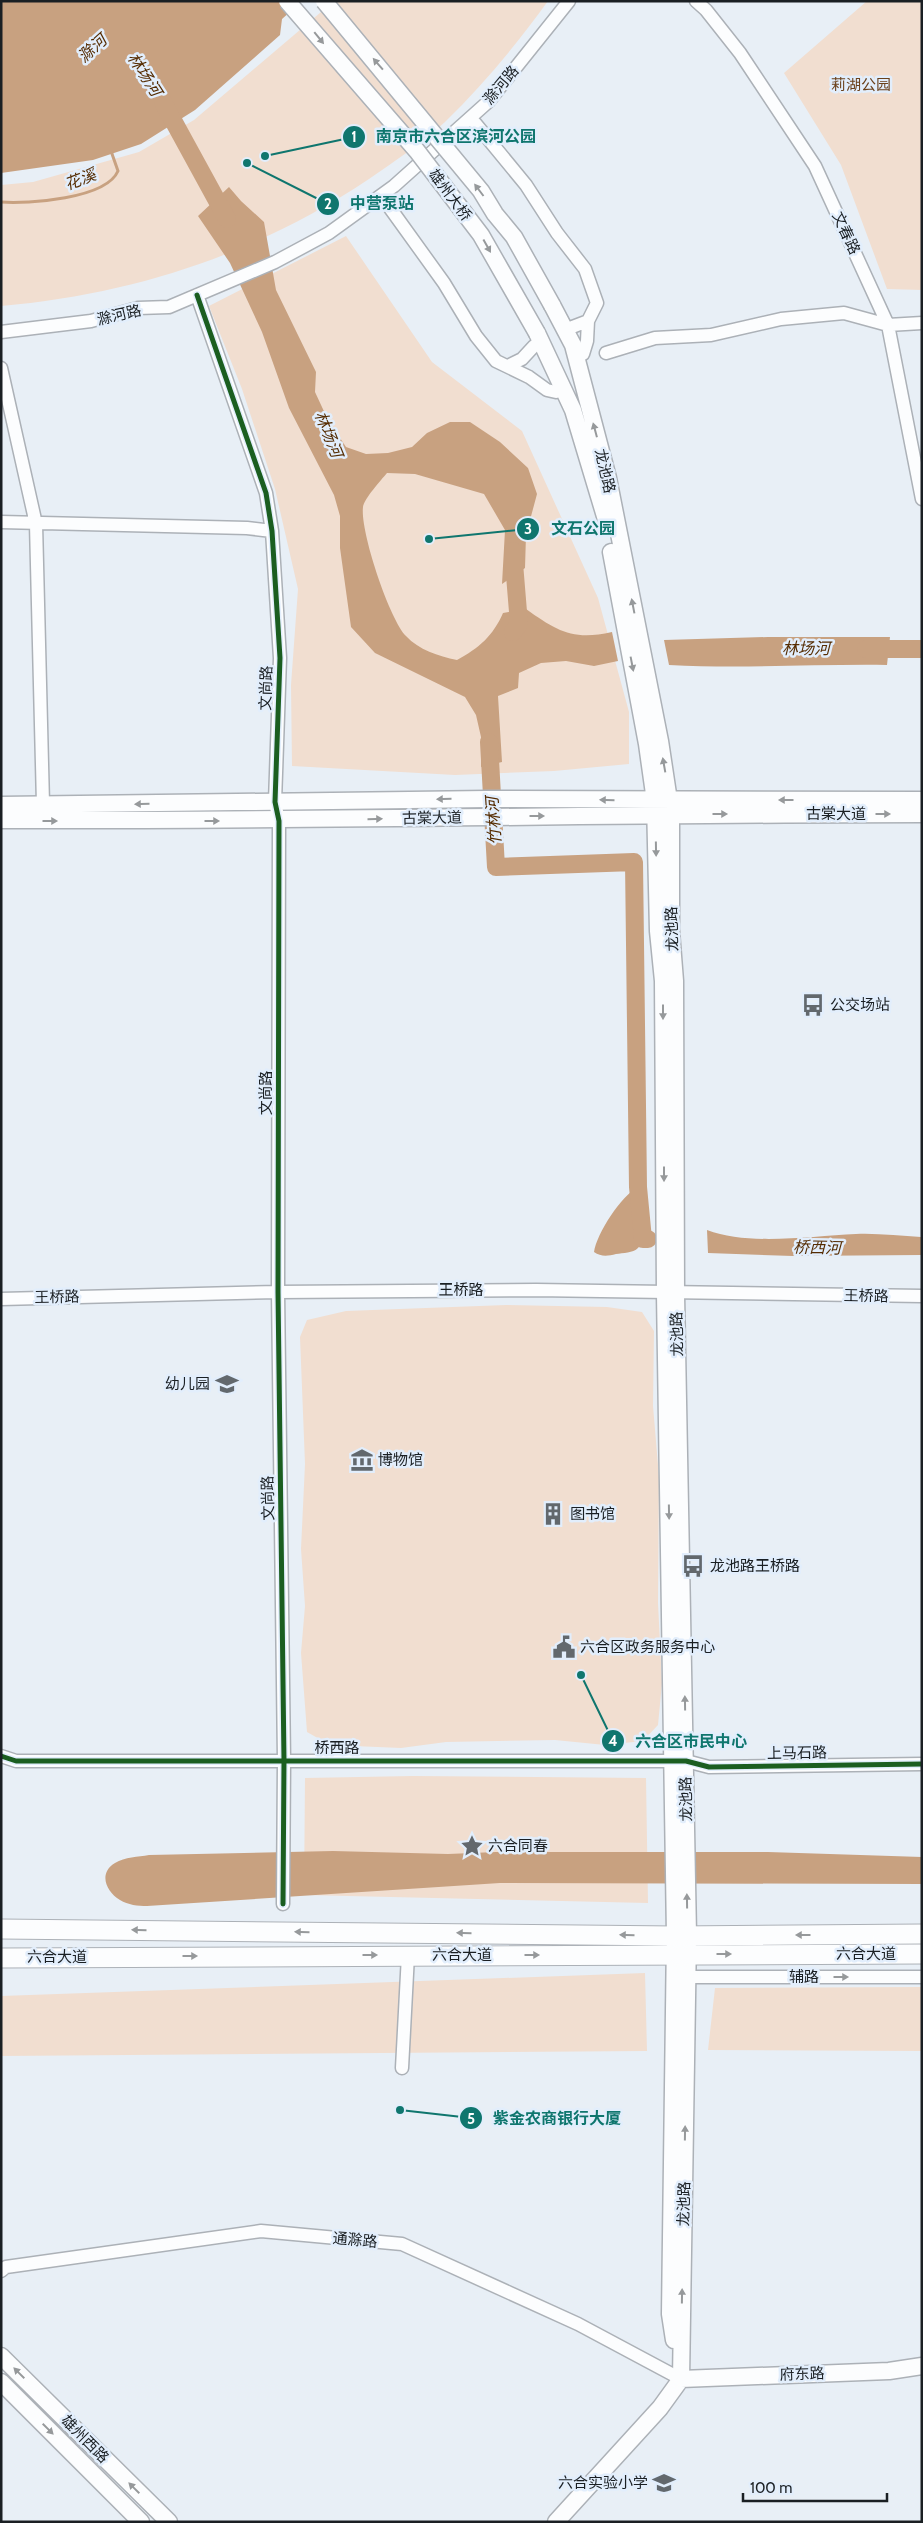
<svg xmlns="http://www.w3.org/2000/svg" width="923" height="2523" font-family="Cabin,'Noto Sans SC',sans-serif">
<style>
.green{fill:#f1ded0}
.water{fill:#c8a180}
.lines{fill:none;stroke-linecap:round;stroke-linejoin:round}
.stream{stroke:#c8a180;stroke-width:3}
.river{stroke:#c8a180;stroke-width:18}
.minor-casing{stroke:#acb1b7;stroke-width:15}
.major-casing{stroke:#acb1b7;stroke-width:19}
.highway-casing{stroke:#acb1b7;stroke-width:21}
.minor{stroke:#fcfdfe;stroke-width:12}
.major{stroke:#fcfdfe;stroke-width:16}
.highway{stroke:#fcfdfe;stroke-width:19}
.major-bridge-casing{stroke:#acb1b7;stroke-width:19;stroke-linecap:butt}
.major-bridge{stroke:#fcfdfe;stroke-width:16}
.cycleway-casing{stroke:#e2eefc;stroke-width:8}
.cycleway{stroke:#1b5e20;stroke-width:5}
.oneway{fill:#96999b}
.labels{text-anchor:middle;stroke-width:5;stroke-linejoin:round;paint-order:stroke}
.street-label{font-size:15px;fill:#1a1f23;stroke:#e2eefc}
.park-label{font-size:15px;fill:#6b411b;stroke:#e2eefc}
.poi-label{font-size:15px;fill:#1a1f23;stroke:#e2eefc;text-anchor:start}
.water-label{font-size:16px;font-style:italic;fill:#552c02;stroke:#e2eefc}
.leader{fill:none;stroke:#0f766e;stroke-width:2}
.callout-dot{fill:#0f766e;stroke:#e2eefc;stroke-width:2}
.mark-label{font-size:15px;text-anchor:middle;font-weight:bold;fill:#fff}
.callout-label{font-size:16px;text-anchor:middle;font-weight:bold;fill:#0f766e;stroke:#e2eefc;stroke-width:5;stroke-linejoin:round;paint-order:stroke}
</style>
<rect width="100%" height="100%" fill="#e8eff6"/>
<path class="green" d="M334 1H548C517 44 483 85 445 122 422 143 395 161 369 179 256 254 136 294 1 306V185L33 182 139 152 194 120Z
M867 1H922V290L887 289 841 165 784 73Z
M346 236 432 362 522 431 598 598 629 712V764L554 771 455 775 292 766 291 685 298 589 275 489 242 389 209 306Z
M506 1305 607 1307 642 1312 654 1331 653 1406 659 1477 658 1603 662 1683 658 1725 643 1741 605 1745 555 1740 446 1742 401 1748 330 1745 307 1732 301 1653 305 1606 301 1549 305 1464 300 1337 307 1320 346 1311Z
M413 1776 646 1778 648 1903 304 1895 305 1778Z
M645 1973 647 2051 1 2056V1996Z
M922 1987V2051L708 2050 715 1988Z"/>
<path class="water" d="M1 1H302L282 19 280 35 195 110 141 144 93 160 1 173Z
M229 187 241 201 264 222 276 290 316 372 315 392 328 420 346 447 366 454 388 453 412 447 427 433 450 422H470L500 442 528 468 537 494 526 535 525 568 502 584 505 530 484 494 415 474 387 473C381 480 364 499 363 507 360 531 389 618 406 636 419 650 438 656 457 660 479 648 493 636 503 613L526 609C557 631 573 641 612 632L618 661 594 666 566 661 541 663 519 673 518 688 498 696 502 762 481 767V737L476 715 465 697 375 653 351 627 340 548V516L334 495 289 408 262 332 230 263 198 216Z
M768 637H890L887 665C814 664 741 669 669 665L664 640Z
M638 1187C642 1201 650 1236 638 1248 633 1253 623 1253 616 1254 608 1256 601 1257 594 1252 597 1233 621 1196 638 1187Z
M707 1230C749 1246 810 1236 856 1234 877 1233 900 1236 921 1237V1255L793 1256 708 1253Z
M333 1851 448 1854 496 1852H768L922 1857V1884L500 1883 147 1906C138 1906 128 1905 120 1900 106 1892 98 1873 115 1863 125 1857 138 1857 149 1855Z"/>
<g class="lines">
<path class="stream" d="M1 202C28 204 106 199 118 171L111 151"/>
<path class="river" d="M163 102 227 219
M513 551 519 624 513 632
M866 649H922
M489 742 496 867 634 862 638 1187 643 1239H648"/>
<defs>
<path id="minor" d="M696 1 706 10 740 53 815 166 888 325 922 499
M475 123 526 185 557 233 585 269 597 303 588 321 587 341 583 354
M390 208 444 283 476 336 496 361 529 377 547 390 556 392
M197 295 266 493 272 531 280 658 275 802 279 821 278 1292 284 1760 283 1904
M567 329 588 321
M1 332 91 321 138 308 169 307 275 262 329 233 394 186 489 101 569 1
M606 353 655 338 711 335 781 319 844 313 888 325 922 323
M508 366 522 359 534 346
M1 368 36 524 43 804
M1 522 247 528 272 531
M1 1299 278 1292 536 1290 922 1296
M1 1756 16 1761H686L709 1767 922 1764
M687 1977H922
M402 2068 408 1955
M1 2271 6 2267 261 2231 402 2244 578 2324 681 2379"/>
<path id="major" d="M552 305 573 345 608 478 660 741 671 814V931L675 981 676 1294 688 1935 681 2379 660 2408 556 2522
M537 333 573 410 607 523
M611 552 647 744 655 801 658 931 663 981 665 1294 675 1936 670 2314 674 2340
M1 805 487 799 922 800
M1 820C308 821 615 814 922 814
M1 2356 169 2522
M681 2379 889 2371 922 2366
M1 2382 141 2522"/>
<path id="highway" d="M1 1929 675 1936 922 1934
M1 1958 922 1954"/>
</defs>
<use href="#minor" class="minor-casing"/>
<use href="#major" class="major-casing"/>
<use href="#highway" class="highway-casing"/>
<use href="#minor" class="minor"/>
<use href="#major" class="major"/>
<use href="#highway" class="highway"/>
<defs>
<path id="major-bridge" d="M287 1 417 151 481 235 537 333
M324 1 481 191 495 214 514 237 552 305"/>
</defs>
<use href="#major-bridge" class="major-bridge-casing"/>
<use href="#major-bridge" class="major-bridge"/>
<defs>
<path id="cycleway" d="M197 295 266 493 272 531 280 658 275 802 279 821 278 1292 284 1760 283 1904
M1 1756 16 1761H686L709 1767 922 1764"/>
</defs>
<use href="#cycleway" class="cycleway-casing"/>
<use href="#cycleway" class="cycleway"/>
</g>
<defs><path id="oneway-solid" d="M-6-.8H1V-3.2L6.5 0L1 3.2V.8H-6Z" transform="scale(1.25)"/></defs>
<g class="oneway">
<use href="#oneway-solid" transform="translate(319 38) rotate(51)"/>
<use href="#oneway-solid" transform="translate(378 64) rotate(-131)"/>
<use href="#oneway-solid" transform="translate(479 190) rotate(-127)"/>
<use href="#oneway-solid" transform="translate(487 246) rotate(61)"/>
<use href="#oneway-solid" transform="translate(595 430) rotate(-105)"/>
<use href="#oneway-solid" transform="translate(633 606) rotate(-101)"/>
<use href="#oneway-solid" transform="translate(632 664) rotate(79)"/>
<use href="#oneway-solid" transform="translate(664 765) rotate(-100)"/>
<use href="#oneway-solid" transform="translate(444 799) rotate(179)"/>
<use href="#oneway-solid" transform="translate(607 800) rotate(-179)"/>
<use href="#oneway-solid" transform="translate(786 800) rotate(180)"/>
<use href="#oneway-solid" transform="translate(142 804) rotate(179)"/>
<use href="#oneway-solid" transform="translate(720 814)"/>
<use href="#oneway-solid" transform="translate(883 814)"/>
<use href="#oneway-solid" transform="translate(537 816)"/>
<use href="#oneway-solid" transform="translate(375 819) rotate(-1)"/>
<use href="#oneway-solid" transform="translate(50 821)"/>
<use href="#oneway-solid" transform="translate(212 821)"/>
<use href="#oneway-solid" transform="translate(656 849) rotate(89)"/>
<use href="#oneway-solid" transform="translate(663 1012) rotate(90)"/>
<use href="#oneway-solid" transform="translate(664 1174) rotate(90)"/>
<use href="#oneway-solid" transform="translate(669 1512) rotate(89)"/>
<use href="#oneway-solid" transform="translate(685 1703) rotate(-91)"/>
<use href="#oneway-solid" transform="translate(687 1901) rotate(-91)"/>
<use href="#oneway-solid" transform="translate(139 1930) rotate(-179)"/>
<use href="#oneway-solid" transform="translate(302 1932) rotate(-179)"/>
<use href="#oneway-solid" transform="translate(464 1933) rotate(-179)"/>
<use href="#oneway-solid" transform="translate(627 1935) rotate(-179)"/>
<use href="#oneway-solid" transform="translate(803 1935) rotate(180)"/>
<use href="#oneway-solid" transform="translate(724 1954)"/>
<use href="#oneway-solid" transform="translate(370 1955)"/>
<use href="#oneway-solid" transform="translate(532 1955)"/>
<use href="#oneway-solid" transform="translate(190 1956)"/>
<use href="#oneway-solid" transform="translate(841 1977)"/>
<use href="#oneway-solid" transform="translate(685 2133) rotate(-89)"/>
<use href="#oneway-solid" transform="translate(682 2296) rotate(-89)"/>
<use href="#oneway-solid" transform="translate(19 2373) rotate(-135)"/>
<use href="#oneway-solid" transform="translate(48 2429) rotate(45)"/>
<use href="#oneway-solid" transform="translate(134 2488) rotate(-135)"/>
</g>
<defs>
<symbol id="bus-bare" viewBox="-9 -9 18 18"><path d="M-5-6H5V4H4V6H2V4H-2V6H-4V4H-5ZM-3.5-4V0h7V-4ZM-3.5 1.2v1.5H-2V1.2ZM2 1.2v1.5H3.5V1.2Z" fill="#62686d" stroke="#e2eefc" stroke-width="2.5" paint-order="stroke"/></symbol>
<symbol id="school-bare" viewBox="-9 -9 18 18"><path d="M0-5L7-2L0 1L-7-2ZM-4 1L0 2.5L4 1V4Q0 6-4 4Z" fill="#62686d" stroke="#e2eefc" stroke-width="2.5" paint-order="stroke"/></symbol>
<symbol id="museum-bare" viewBox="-9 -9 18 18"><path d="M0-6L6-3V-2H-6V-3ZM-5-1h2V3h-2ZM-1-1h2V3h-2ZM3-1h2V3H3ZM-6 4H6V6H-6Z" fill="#62686d" stroke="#e2eefc" stroke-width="2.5" paint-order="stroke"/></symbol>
<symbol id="building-bare" viewBox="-9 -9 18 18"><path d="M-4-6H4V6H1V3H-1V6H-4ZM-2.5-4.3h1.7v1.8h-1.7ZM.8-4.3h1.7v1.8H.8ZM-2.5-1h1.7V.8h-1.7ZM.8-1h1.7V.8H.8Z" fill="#62686d" stroke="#e2eefc" stroke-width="2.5" paint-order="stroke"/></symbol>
<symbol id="civic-bare" viewBox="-9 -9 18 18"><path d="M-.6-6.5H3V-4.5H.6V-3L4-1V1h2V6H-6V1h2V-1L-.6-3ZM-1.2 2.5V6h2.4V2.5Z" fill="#62686d" stroke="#e2eefc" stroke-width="2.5" paint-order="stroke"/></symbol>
<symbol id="sight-bare" viewBox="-9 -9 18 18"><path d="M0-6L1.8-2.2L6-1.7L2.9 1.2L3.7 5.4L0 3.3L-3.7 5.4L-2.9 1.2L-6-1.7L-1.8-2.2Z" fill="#62686d" stroke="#e2eefc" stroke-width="2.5" paint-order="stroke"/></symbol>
</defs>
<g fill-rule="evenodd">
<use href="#bus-bare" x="797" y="989" width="32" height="32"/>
<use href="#school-bare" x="211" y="1368" width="32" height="32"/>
<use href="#museum-bare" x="346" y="1444" width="32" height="32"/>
<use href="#building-bare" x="537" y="1498" width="32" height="32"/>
<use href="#bus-bare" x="677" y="1550" width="32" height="32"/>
<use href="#civic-bare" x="548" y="1631" width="32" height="32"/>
<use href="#sight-bare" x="456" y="1830" width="32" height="32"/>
<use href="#school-bare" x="648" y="2467" width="32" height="32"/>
</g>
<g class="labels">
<g class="street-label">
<text transform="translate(501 85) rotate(-50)" y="5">滁河路</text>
<text transform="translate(450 195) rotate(53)" y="5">雄州大桥</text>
<text transform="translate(846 233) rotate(65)" y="5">文春路</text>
<text transform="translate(119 315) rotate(-13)" y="5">滁河路</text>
<text transform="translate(605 471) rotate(77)" y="5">龙池路</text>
<text transform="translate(266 688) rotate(-88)" y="5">文尚路</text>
<text x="836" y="819">古棠大道</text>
<text transform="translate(432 818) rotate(-1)" y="5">古棠大道</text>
<text transform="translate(672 929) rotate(-92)" y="5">龙池路</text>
<text transform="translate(266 1093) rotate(-90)" y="5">文尚路</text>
<text x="461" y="1295">王桥路</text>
<text transform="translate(866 1296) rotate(1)" y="5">王桥路</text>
<text transform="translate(57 1297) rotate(-1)" y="5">王桥路</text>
<text transform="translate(677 1334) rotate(-91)" y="5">龙池路</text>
<text transform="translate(268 1498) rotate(-91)" y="5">文尚路</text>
<text x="337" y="1753">桥西路</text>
<text transform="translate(797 1753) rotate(-1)" y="5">上马石路</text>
<text transform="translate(686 1799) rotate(-91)" y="5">龙池路</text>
<text x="866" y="1959">六合大道</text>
<text x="462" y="1960">六合大道</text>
<text x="57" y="1962">六合大道</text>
<text x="804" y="1982">辅路</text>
<text transform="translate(684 2204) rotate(-89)" y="5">龙池路</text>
<text transform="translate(355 2240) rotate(5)" y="5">通滁路</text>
<text transform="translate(802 2374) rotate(-2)" y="5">府东路</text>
<text transform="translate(85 2439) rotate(45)" y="5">雄州西路</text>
</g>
<g class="park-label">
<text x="861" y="90">莉湖公园</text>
</g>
<g class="poi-label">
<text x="830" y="1010">公交场站</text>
<text x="210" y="1389" text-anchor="end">幼儿园</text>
<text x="378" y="1465">博物馆</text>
<text x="570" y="1519">图书馆</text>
<text x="710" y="1571">龙池路王桥路</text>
<text x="580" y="1652">六合区政务服务中心</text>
<text x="488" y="1851">六合同春</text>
<text x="648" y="2488" text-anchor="end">六合实验小学</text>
</g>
<g class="water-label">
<text transform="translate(92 48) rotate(-42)" y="6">滁河</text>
<text transform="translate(145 74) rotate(57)" y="6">林场河</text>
<text transform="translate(80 179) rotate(-21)" y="6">花溪</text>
<text transform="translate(329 434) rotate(68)" y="6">林场河</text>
<text x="806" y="654">林场河</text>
<text transform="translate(493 821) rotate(-94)" y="6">竹林河</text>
<text transform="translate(817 1247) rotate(1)" y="6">桥西河</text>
</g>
</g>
<path class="leader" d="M265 156L354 137M247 163L328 204M429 539L528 529M581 1675L613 1741M400 2110L471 2118"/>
<g class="callout-dot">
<circle cx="265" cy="156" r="5"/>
<circle cx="247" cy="163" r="5"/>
<circle cx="429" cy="539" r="5"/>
<circle cx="581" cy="1675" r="5"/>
<circle cx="400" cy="2110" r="5"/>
<circle cx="354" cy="137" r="12"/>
<circle cx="328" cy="204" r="12"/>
<circle cx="528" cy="529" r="12"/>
<circle cx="613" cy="1741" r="12"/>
<circle cx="471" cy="2118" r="12"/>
</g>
<g class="mark-label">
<text x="354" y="142">1</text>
<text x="328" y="209">2</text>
<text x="528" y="534">3</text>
<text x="613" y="1746">4</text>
<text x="471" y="2124">5</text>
</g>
<g class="callout-label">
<text x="456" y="142">南京市六合区滨河公园</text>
<text x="382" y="209">中营泵站</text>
<text x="583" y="534">文石公园</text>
<text x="691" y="1747">六合区市民中心</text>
<text x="557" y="2124">紫金农商银行大厦</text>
</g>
<rect width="923" height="2523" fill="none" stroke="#1a1f23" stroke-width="5"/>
<path d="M743 2493v8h144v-8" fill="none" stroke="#1a1f23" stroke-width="2.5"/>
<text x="750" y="2493" font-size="15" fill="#1a1f23" stroke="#e2eefc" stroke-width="4" paint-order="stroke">100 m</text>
</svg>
